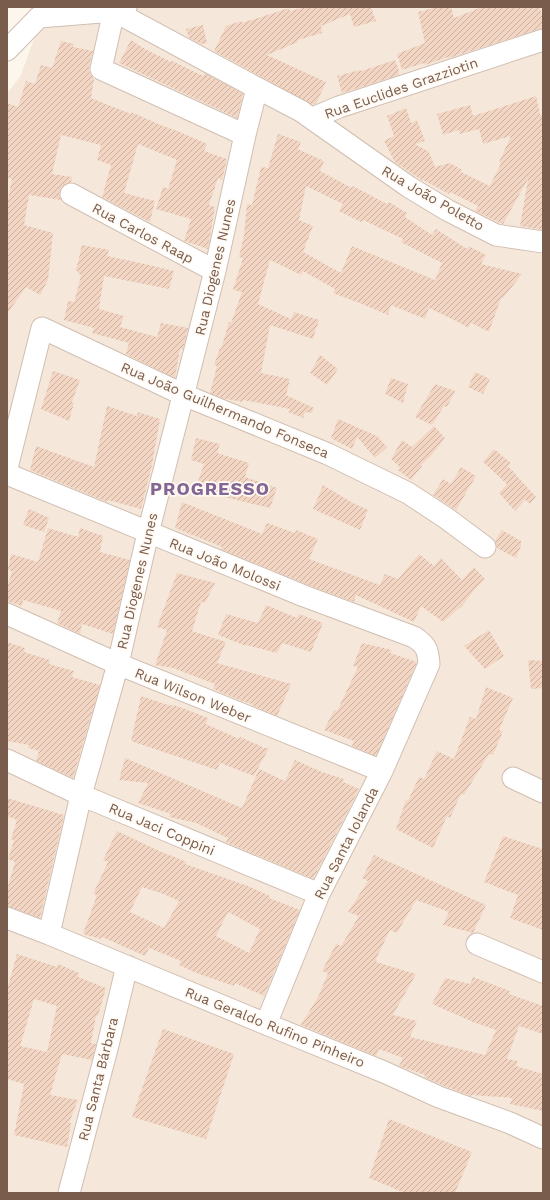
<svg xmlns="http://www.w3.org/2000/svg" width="550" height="1200" font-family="'Work Sans',sans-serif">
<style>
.residential{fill:#f5e8da}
.building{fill:url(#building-hatch);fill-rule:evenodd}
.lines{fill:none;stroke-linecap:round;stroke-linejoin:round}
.minor-casing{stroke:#d1beb0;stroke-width:23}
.minor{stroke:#fff;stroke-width:21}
.labels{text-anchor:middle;stroke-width:3.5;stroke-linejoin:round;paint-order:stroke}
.street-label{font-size:14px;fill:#7a5c4d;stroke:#fffaf3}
.district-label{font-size:18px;font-weight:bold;letter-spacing:1px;fill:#846695;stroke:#fffaf3}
</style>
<defs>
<pattern id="building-hatch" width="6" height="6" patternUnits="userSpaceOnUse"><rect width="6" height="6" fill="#f3d5c3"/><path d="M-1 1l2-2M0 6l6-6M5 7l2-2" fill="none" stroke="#cab0a1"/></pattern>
</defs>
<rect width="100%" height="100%" fill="#fdf6ec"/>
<path class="residential" d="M46 7H543V1193H7V93L20 77Z"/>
<path class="building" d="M305 7H371L376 21 354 27 350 14 321 26 322 33 298 40V42L267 55 326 82 316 104 313 105 214 51 226 26 241 21 242 23 289 8 290 11Z
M438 7H451L454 18 482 7H540L543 18V28L449 58 448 57 425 65 424 63 402 70 397 54 425 43 418 12Z
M203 25 207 43 201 44 189 38 186 29Z
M131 40 145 49 171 62 172 61 203 76 205 73 243 94 237 118 119 63Z
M61 41 74 44 73 47 93 51 89 67V72L94 79 91 98 131 114V112L163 126 180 132 207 144 204 151 227 159 222 180 218 178 209 205 215 207 208 249 184 241 191 219 156 209 163 187 168 189 177 160 138 144 124 193 155 201 150 222 102 197 111 165 97 160 101 145 61 135 52 174 72 177 71 182 65 184 61 188 59 194 61 200 29 195 24 225 53 233 48 280 40 295 26 287 7 314V204L12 179 7 177V103L18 107 26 81 35 84 41 65 52 68Z
M395 60 399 71V75L342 93 337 76 360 70 361 71Z
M536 96 540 115H543V230L520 226 528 179 503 224 500 223 475 211 478 206 450 192 449 194 423 180V181L395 162 384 141 394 136 387 116 406 108 411 123 417 120 425 141 415 144 429 152 435 167 450 163 462 170 461 172 490 186 501 163 499 162 511 136 483 144 479 129 460 134 459 130 443 135 437 114 470 105 473 116Z
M278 134 301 142 298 149 324 161 320 171 352 188 353 186 387 204 389 202 407 213 405 217 432 235 436 229 467 249 469 246 486 255 481 264 522 274 503 298H501L489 332 471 323 468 328 460 323 429 308 425 319 391 305 388 315 362 304 333 293 335 289 303 271 301 275 270 260 258 304 291 319 294 312 319 320 313 339 270 325 261 373 290 379 286 395 314 408 312 413 305 412 303 418 288 412 290 409 243 400 242 402 222 398 210 393 217 366 214 365 220 348 221 349 229 322 231 323 242 292 233 290 243 258 239 257 244 235 247 204 252 205 261 167 268 168ZM306 186 343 204 339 211 361 222 363 220 403 239 401 242 442 263 435 280 352 246 341 273 303 252 313 226 299 220Z
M82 245 109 250 107 256 145 264 174 271 169 289 104 276 99 309 124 316 120 327 157 337 161 323 188 328 183 349H180L175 378 126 354 129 343 92 333 94 328 64 320 68 301 74 302 81 276 76 270Z
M320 355 338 369 327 385 310 373Z
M53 371 80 380 72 402 74 403 69 421 41 409Z
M475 372 490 379 483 394 468 387Z
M391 378 408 384 403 403 385 394Z
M435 384 455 391 447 407 444 406 432 425 415 417Z
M107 406 137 416 138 412 160 419 152 465 141 509 108 500 107 502 30 470 36 446 94 467Z
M338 419 377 436 387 447 375 458 357 437 352 449 331 438Z
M434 426 445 438 429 458 421 465 422 466 411 480 398 470 400 467 391 459 402 440 412 447Z
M196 438 220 444 217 453 249 463 245 477 277 488 270 508 195 490 204 464 191 460Z
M494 449 511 463 508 466 536 497 530 504 525 500 515 511 499 493 507 484 483 462Z
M461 467 476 476 456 510 433 495 443 479 451 484Z
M323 485 351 502 368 510 360 530 313 509Z
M182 502 262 534 267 523 295 533 296 530 318 539 309 559 380 585 385 574 398 579 419 554 434 566 441 558 462 580 474 567 485 579 475 589 462 606 443 622 421 606 414 622 356 595 354 602 308 585 221 549 222 547 175 528Z
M29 509 49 518 44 532 23 525Z
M48 528 78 537 80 528 103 536 100 552 130 560 113 634 82 624 80 634 57 623 61 611 23 600 22 606 7 601V589L12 571 8 570 11 554 38 562Z
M502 530 521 541V546L516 558 497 548 495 541Z
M177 573 215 583 205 603 201 602 192 631 226 642 217 663 291 684 277 716 251 705 252 704 242 701 213 689 215 684 173 668 155 665 167 630 157 627Z
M266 605 297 618 299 614 323 623 311 652 282 643 277 653 246 645V646L218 635 226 614 258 623Z
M489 630 504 656 485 669 464 646Z
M7 642 25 648 24 652 50 660 49 664 74 671 72 677 100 685 73 778 36 761 39 751 28 748 29 745 7 741Z
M362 643 392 650 390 653 417 662 376 756 352 746 354 741 324 730 334 710 337 711 358 667 353 666Z
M528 660 543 661V688L531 689Z
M486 687 513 698 499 730 503 731 493 755 489 754 464 795 461 794 450 818 447 816 433 848 396 829 406 800 408 801 419 777 424 779 437 751 454 759 470 717 476 719Z
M141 696 168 705 177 706 208 718 206 724 239 739 240 737 263 747 262 748H269L254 776 220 763 217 770 131 741Z
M125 758 242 808 259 769 285 781 295 760 322 772 344 779 343 782 359 789 313 879 226 842 228 838 196 823 169 817 171 814 138 803 148 783 119 780Z
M7 798 64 815 40 918 7 906V890L15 862 8 859 14 840 11 839 17 820 7 816Z
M117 831 157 850 187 862 185 864 248 886 270 896 269 898 300 910 264 996 235 983 234 986 196 973 179 965 181 961 149 948 145 956 102 937 101 939 83 934 97 895 93 894 108 862 103 860ZM142 887 161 893 179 901 164 928 130 912ZM228 912 260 929 249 953 216 936Z
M503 836 543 849V930L510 918 518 895 484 882Z
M374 855 486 905 473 933 443 925 449 912 416 900 397 933 390 930 376 959 377 960 376 962 416 974 393 1015 417 1021 410 1037 485 1055 496 1030 473 1022 432 1004 445 978 470 984 473 977 510 991 509 994 543 1006V1034L519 1026 507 1059 518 1061 516 1066 543 1074V1111L510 1104 512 1098 471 1095V1096L444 1086 424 1077 425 1075 399 1066 403 1058 379 1049 376 1056 301 1025 319 995 328 973 322 971 336 944 341 946 359 916 348 912 368 881 362 878Z
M17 954 57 967 58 964 79 973 78 977 106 988 98 1016H96L91 1043 96 1044 92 1060 62 1054 50 1095 78 1100 69 1123H71L67 1147 14 1135 24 1084 7 1079V990ZM34 999 57 1006 47 1052 20 1046Z
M163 1029 234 1054 206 1139 132 1117Z
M389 1119 472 1152 455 1193H405L369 1178Z"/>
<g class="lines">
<defs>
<path id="minor" d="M114 11 257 88 301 111 409 187 447 210 496 235 543 242
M114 11 101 69 245 135
M7 50 39 17 114 11 126 7
M313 118 339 107 543 40
M71 194 215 271
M7 468 42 328 184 395 328 454 408 493 446 518 485 547
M7 474 304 596 414 637C426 645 428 649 429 664L382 771 319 894 266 1024
M7 614 118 664 382 771
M7 760 81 795 319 894
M513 778 543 792
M7 918 49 934 266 1024 384 1072 439 1097 510 1123 543 1138
M49 934 81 795 118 664 148 533 215 271 245 135 257 88
M477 944 543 972
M69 1193 108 1045 127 966"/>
</defs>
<use href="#minor" class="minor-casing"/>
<use href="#minor" class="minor"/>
</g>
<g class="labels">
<g class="street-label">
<text transform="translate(401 88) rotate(-19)" y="5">Rua Euclides Grazziotin</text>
<text transform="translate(433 198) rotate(30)" y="5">Rua João Poletto</text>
<text transform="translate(143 233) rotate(28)" y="5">Rua Carlos Raap</text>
<text transform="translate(215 267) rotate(-77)" y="5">Rua Diogenes Nunes</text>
<text transform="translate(225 410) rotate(23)" y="5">Rua João Guilhermando Fonseca</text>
<text transform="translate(225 564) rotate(22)" y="5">Rua João Molossi</text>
<text transform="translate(137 581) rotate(-77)" y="5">Rua Diogenes Nunes</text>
<text transform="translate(193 695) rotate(22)" y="5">Rua Wilson Weber</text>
<text transform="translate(162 829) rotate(23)" y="5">Rua Jaci Coppini</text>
<text transform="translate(346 843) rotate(-63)" y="5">Rua Santa Iolanda</text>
<text transform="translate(275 1027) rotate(22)" y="5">Rua Geraldo Rufino Pinheiro</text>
<text transform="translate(98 1079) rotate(-76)" y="5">Rua Santa Bárbara</text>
</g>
<g class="district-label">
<text x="210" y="495">PROGRESSO</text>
</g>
</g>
<rect width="550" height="1200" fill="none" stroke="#7a5c4d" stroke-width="16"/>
</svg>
